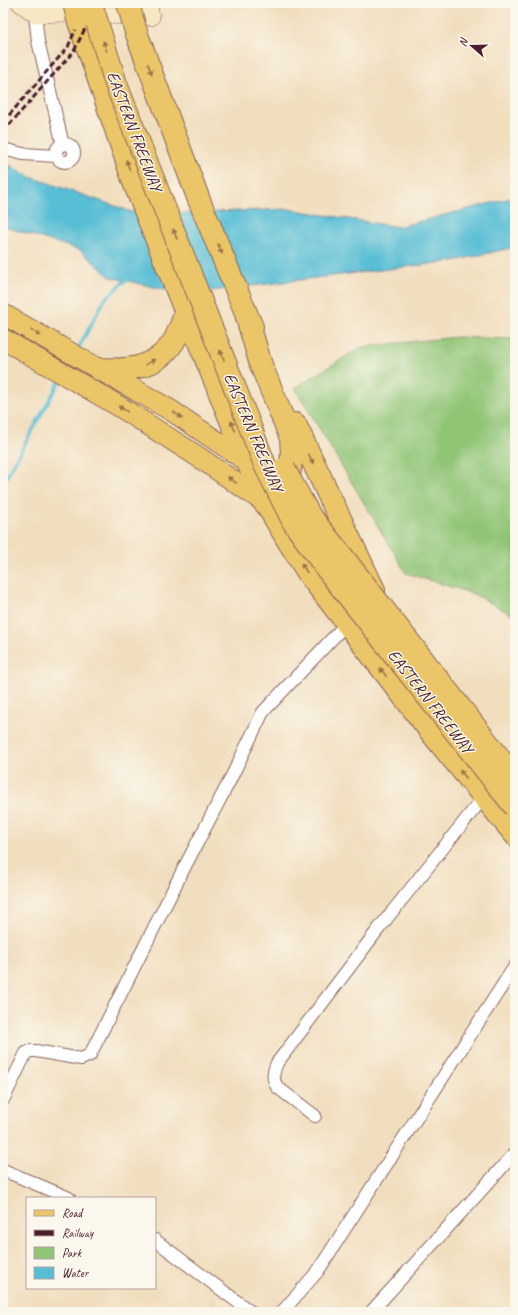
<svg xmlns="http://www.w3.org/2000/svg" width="518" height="1315" font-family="Caveat,sans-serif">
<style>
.built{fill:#e7d0b5}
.green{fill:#90c576;stroke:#6d7250}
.water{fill:#58bed5;stroke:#516e80}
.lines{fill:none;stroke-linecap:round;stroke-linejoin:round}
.stream{stroke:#58bed5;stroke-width:3.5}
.street-casing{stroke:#84625e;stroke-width:14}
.secondary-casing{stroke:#84625e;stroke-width:18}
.primary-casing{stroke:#84625e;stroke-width:22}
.highway-casing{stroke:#84625e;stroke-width:24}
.street{stroke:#fff;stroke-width:12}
.secondary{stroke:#f7e8c3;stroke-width:17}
.primary{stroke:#ebc669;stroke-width:20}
.highway{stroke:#ebc669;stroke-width:22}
.rail{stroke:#4a1f2b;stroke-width:3;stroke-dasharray:6 3;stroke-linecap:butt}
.highway-bridge-casing{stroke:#84625e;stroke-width:24;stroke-linecap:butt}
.highway-bridge{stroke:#ebc669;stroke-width:22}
.oneway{fill:#9a724a}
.labels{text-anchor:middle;stroke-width:3;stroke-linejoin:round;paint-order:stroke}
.street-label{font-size:17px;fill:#4a1f2b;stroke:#fbf7ec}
</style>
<rect width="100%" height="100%" fill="#fbf7ec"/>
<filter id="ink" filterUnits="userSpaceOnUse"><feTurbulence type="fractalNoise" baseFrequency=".025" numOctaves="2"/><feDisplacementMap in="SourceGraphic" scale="8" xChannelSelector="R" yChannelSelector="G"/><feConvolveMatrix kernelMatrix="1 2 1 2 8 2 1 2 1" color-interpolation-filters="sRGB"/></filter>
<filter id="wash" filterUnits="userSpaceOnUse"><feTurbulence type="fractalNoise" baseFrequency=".012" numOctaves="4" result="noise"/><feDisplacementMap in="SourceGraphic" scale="16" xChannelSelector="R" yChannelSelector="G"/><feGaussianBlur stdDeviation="0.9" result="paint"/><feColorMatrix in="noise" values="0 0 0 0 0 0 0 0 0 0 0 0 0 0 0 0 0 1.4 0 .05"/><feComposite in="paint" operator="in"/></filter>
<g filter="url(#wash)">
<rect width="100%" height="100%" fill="#f1debe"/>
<path class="built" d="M213 1299 230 1312H205Z"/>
<path class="green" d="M457 337 515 339V616L474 594 406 573 295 388 361 347Z"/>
<path class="water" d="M3 161 28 176 141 215 288 209 398 227 515 197V247L454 261 185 294 110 277 80 250 3 226Z"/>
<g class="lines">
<path class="stream" d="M78 349 105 299 129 277
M3 483 61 379"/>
</g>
</g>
<g filter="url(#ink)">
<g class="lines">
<defs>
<path id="street" d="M35 14 38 41 63 145
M56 153a9 9 0 1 1 18 0a9 9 0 1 1-18 0Z
M3 149 23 154 57 156
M3 1100 26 1053 30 1051H36L81 1059 90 1055 182 872 229 782 263 712 346 624
M315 1116 277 1087C272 1078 273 1072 277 1063L380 927 483 798
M3 1170 69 1198
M155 1240 251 1312
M282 1312 318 1271 346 1227 515 966
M371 1312 515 1153"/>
<path id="secondary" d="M20 3 35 14 64 13 151 17 148 3"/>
<path id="primary" d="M3 314 172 411 255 467
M3 339 117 405 197 456 264 502 287 541 309 576 436 740 515 836"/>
<path id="highway" d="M78 19 135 185 182 303 204 354 264 502 287 490 292 454 291 438 261 365 246 314
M136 32 199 200 252 327
M99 369C128 371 156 369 174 341 179 332 182 322 186 312
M295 424 374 590"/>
</defs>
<use href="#street" class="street-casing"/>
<use href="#secondary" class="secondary-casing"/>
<use href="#primary" class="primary-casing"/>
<use href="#highway" class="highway-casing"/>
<use href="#street" class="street"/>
<use href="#secondary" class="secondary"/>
<use href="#primary" class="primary"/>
<use href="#highway" class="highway"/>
<path class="rail" d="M3 122 68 47 87 3
M3 132 74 51 94 10 96 3"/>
<defs>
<path id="highway-bridge" d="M74 3 78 19
M91 3 116 84 265 465 294 523 326 568 515 807
M128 3 136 32
M284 469 310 516 342 556 515 778"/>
</defs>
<use href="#highway-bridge" class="highway-bridge-casing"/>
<use href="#highway-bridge" class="highway-bridge"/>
</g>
<defs><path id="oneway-solid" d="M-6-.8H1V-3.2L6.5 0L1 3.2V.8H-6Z"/></defs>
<g class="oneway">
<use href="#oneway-solid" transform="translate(105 46) rotate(-107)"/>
<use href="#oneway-solid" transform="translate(150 69) rotate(69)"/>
<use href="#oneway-solid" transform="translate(128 165) rotate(-109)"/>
<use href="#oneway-solid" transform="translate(175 234) rotate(-111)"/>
<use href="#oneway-solid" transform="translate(220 249) rotate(67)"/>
<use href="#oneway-solid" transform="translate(36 333) rotate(30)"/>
<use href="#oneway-solid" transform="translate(222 355) rotate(-111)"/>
<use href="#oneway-solid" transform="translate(150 362) rotate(-30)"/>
<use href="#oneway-solid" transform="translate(123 409) rotate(-148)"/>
<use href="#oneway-solid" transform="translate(178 415) rotate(34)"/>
<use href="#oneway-solid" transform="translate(233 426) rotate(-112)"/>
<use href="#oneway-solid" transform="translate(311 459) rotate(64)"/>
<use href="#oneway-solid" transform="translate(232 480) rotate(-146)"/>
<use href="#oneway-solid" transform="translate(304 568) rotate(-123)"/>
<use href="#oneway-solid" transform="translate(383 672) rotate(-128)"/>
<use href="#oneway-solid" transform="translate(463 774) rotate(-129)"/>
</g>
</g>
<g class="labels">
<g class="street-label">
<text transform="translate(135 131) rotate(69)" y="6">EASTERN FREEWAY</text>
<text transform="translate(254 432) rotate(67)" y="6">EASTERN FREEWAY</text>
<text transform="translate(431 701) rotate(52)" y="6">EASTERN FREEWAY</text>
</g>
</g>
<rect width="518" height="1315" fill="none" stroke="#fbf7ec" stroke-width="16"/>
<rect x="26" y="1197" width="130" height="92" fill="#fbf7ec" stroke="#b4a19f"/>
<rect x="34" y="1210" width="20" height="6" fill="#ebc669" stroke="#b4a19f"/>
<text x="62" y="1217" font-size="12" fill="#4a1f2b">Road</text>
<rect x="34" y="1230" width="20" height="6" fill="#4a1f2b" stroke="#b4a19f"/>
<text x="62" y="1237" font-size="12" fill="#4a1f2b">Railway</text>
<rect x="34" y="1247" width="20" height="12" fill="#90c576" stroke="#b4a19f"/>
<text x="62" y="1257" font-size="12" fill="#4a1f2b">Park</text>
<rect x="34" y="1267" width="20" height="12" fill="#58bed5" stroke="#b4a19f"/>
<text x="62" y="1277" font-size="12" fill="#4a1f2b">Water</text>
<g transform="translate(472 46) rotate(290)" stroke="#fbf7ec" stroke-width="3" paint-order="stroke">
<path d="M0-3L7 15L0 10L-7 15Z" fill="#4a1f2b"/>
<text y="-6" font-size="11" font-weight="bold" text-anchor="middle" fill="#4a1f2b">N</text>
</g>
</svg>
